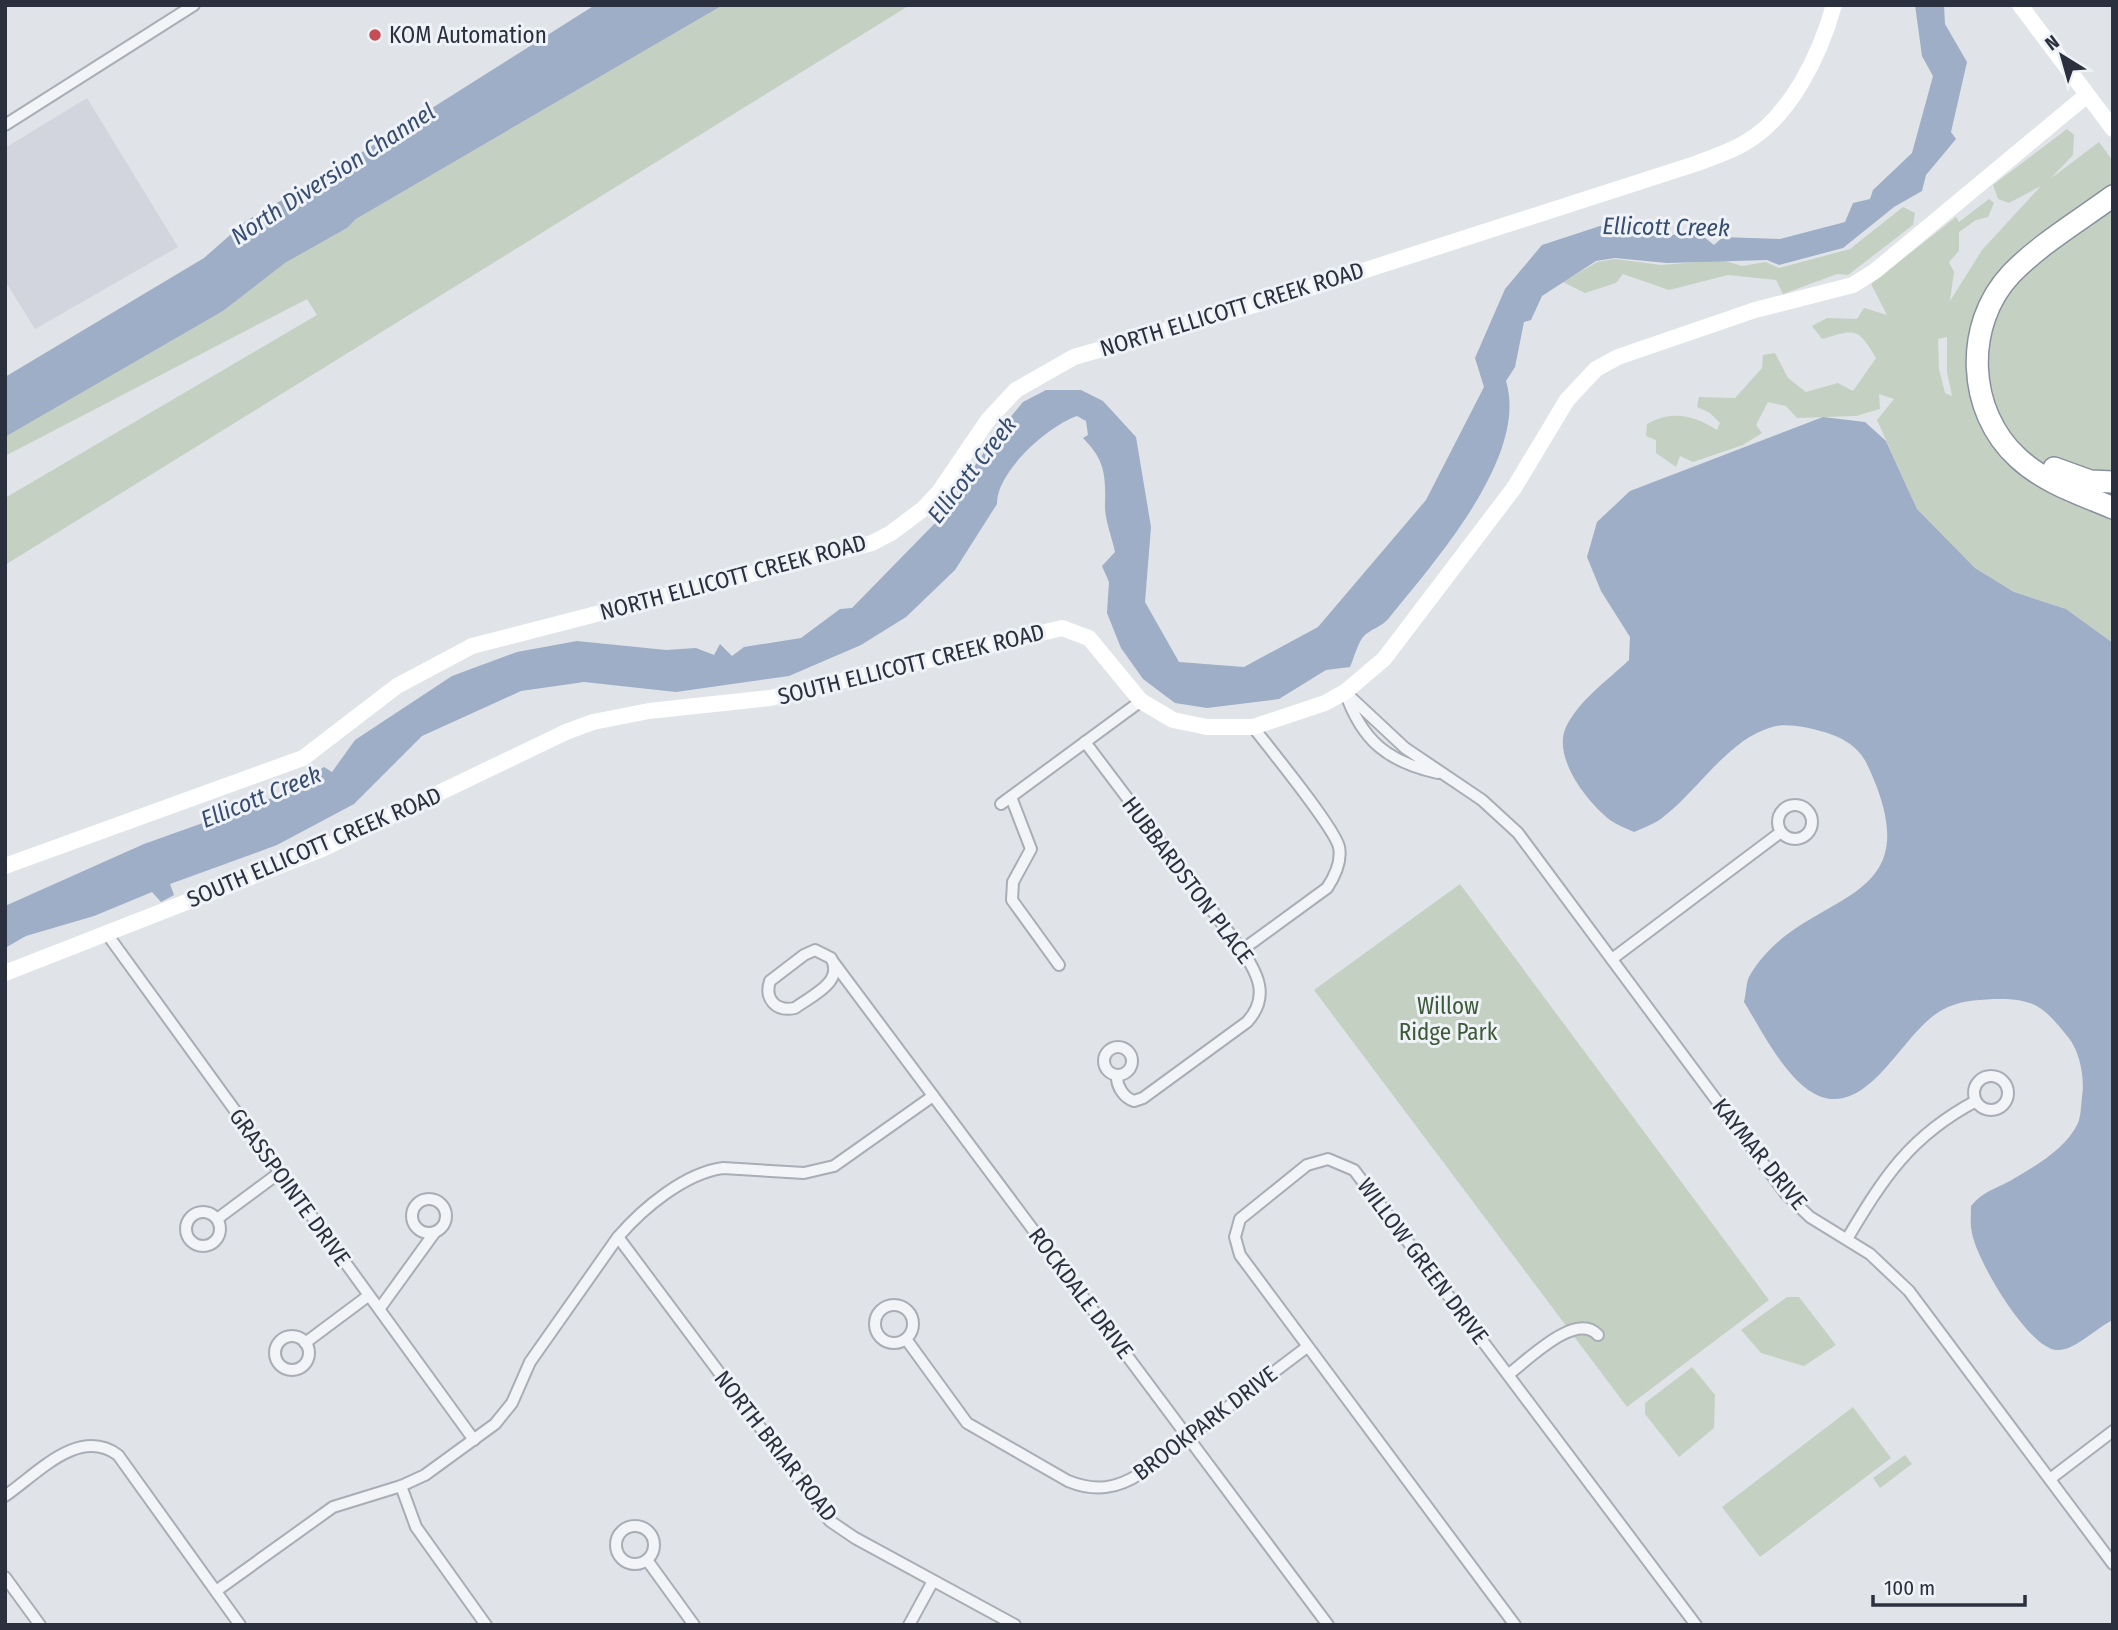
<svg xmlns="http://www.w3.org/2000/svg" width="2118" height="1630" font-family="'Fira Sans Condensed',sans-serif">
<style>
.built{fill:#d2d5dd}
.green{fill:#c4d1c2;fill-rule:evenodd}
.water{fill:#9daec6}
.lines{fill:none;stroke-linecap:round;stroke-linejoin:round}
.street-casing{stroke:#a9adb5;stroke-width:14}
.highway-casing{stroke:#888f9e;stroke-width:24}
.street{stroke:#f2f4f7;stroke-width:10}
.secondary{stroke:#fff;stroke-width:16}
.highway{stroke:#fff;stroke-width:21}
.poi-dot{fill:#c64c56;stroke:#eff2f6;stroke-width:2.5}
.labels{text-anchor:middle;stroke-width:6;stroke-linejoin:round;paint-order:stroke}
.poi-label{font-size:23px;fill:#2a303e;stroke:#eff2f6;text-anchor:start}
.street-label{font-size:23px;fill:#2a303e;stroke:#eff2f6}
.park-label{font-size:23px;fill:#3c5938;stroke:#eff2f6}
.water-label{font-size:24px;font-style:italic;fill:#364c70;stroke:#eff2f6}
</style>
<rect width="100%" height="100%" fill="#e0e3e8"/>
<polygon class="built" points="87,98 178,247 35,329 5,281 5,148"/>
<g class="green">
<polygon points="723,5 910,5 5,565 5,498 317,315 307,299 5,456 5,437 223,311 285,263 347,228 356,219"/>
<path d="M2067 129 2074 135 2073 155 2050 179 2099 142 2113 161V643L2066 609 2014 592 1975 568 1917 509 1877 420 1894 399 1879 394 1880 409 1856 416 1797 418 1786 406 1768 402 1756 425 1762 433 1743 445 1693 462 1680 456 1676 467 1656 453V440L1646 436 1647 424C1672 410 1693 415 1717 430L1720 423 1710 413 1697 407 1699 397 1735 398 1762 368 1763 355 1775 353 1788 378 1806 392 1838 383 1853 391 1876 358C1858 327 1855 329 1822 339L1812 326 1827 318 1857 319 1864 308 1887 315 1871 284 1956 217 1959 222 1989 199 1994 203 1988 217 1976 220 1959 232V251L1949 262 1954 272 1950 301 1982 250 2041 186 2009 203 1998 199 1993 185ZM1947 337V372L1952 396 1945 393 1939 369 1938 339Z"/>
<polygon points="1903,207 1915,213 1913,225 1848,275 1837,274 1783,294 1776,280 1728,275 1669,290 1623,274 1616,283 1585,293 1563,282 1597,262 1615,259 1661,265 1722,260 1742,266 1766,262 1779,268 1850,249"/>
<polygon points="1460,884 1769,1300 1627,1407 1314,990"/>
<polygon points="1787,1297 1799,1297 1836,1345 1804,1366 1761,1353 1741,1330"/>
<polygon points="1692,1367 1715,1395 1714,1428 1679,1457 1645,1414 1645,1403"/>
<polygon points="1853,1407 1891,1458 1760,1557 1722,1507"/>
<polygon points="1905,1455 1912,1464 1880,1488 1873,1478"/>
</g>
<g class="water">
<polygon points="595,5 723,5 356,219 347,228 285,263 223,311 5,437 5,377 204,258 246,221 337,168"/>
<path d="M1915 5H1944L1945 24 1967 62 1951 132 1956 139 1926 175 1922 191 1894 207 1843 248 1779 265 1767 260 1667 263 1615 258 1596 261 1542 296 1531 320 1524 322 1515 367 1506 381C1529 457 1433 563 1389 618 1382 627 1370 629 1363 637 1357 645 1354 658 1350 667L1326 670 1279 699 1207 708 1175 703 1143 679 1121 648 1107 613 1109 582 1102 566 1115 552C1112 537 1104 518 1105 503 1106 474 1104 459 1083 438L1088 435 1086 421 1077 416C1048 426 996 472 997 504L955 570 906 617 861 645 789 676 676 692 584 682 521 691 422 736 354 804 277 845 170 884 174 895 161 902 152 892 94 916 26 936 5 948V906L144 844 278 796 324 767 332 772 355 740 452 676 517 652 577 641 666 650 696 648 714 655 720 644 732 656 744 647 801 638 840 609 852 608 941 517 994 437 1023 402 1046 390H1081L1103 401 1136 437 1151 527 1145 602 1179 662 1244 667 1318 627 1426 500 1484 387 1475 358 1505 289 1542 245 1600 226 1657 236 1699 233 1714 245 1723 237 1780 239 1845 222 1853 203 1870 199 1873 190 1912 153 1933 76 1922 56Z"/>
<path d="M1823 417 1865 422 1886 441 1917 509 1975 568 2014 592 2066 609 2113 643V1320C2097 1327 2074 1352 2056 1350 2027 1346 1977 1261 1972 1233 1970 1225 1971 1215 1971 1206 1982 1192 1995 1189 2010 1181 2034 1167 2066 1149 2078 1123 2081 1116 2081 1105 2082 1097 2085 1079 2080 1051 2068 1037 2043 1006 2034 998 1993 999 1975 1000 1958 1001 1942 1010 1906 1030 1878 1098 1835 1099 1795 1100 1763 1032 1744 1002 1746 995 1746 983 1749 977 1801 884 1940 916 1866 762 1857 745 1838 735 1820 731 1805 727 1787 723 1772 727 1727 740 1698 791 1662 818 1654 824 1643 828 1634 832 1626 828 1617 825 1610 820 1587 802 1552 757 1566 727 1580 699 1607 681 1629 660L1630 637 1601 591 1587 557 1597 522 1630 491Z"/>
</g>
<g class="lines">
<g class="street-casing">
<g id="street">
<polyline points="5,125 194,5"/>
<path d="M1085 742 1242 950C1258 974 1270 997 1247 1022L1143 1098 1134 1101C1124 1098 1116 1086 1117 1075"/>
<path d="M1438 773C1388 762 1362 741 1345 692L1405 748 1482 800 1518 833 1786 1194 1810 1217 1870 1254 1909 1291 2113 1564"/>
<polyline points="1011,797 1031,849 1013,882 1012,900 1059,965"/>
<polyline points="1001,804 1141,701"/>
<circle cx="1795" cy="822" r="17"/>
<polyline points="107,934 474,1440"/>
<path d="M815 950 831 958C845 982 811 996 795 1008 776 1012 764 999 770 981L804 955Z"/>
<path d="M1242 950 1327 888C1335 876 1342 862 1339 847 1334 827 1270 749 1253 727"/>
<polyline points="1612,959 1781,832"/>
<polyline points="834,963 1328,1625"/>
<circle cx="1118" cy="1061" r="14"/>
<circle cx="1991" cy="1093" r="17"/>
<circle cx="429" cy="1216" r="17"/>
<circle cx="203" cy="1229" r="17"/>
<polyline points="217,1219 279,1173"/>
<polyline points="618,1237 830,1521 855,1538 1015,1625"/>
<path d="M1847 1239C1884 1177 1910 1136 1976 1101"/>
<circle cx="894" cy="1324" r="19"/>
<polyline points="380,1308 435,1232"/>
<circle cx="292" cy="1353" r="17"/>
<path d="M906 1339 967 1423 1068 1481C1095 1492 1117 1489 1141 1473L1307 1347"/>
<polyline points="305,1343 368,1296"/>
<path d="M1509 1374C1529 1359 1576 1311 1598 1335"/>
<polyline points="2050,1479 2113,1431"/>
<polyline points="401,1486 416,1527 486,1625"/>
<path d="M5 1496C37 1474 79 1426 118 1455L240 1625"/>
<circle cx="635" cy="1545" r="19"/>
<polyline points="647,1560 694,1625"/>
<polyline points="5,1577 40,1625"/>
<path d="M216 1591 333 1507 401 1486 425 1475 495 1424 512 1403 530 1362 618 1237C643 1208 685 1173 723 1168L804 1173 834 1166 933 1096"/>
<polyline points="909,1625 933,1581"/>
<polyline points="1515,1625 1240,1255 1235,1237 1240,1219 1307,1165 1328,1159 1354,1170 1696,1625"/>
</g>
</g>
<g class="highway-casing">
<g id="highway">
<path d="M2113 196C2079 221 2040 244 2011 274 1963 325 1967 412 2018 458 2045 483 2080 494 2113 508"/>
<polyline points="2054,468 2090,481 2113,482"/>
</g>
</g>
<use href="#street" class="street"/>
<g class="secondary">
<polyline points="2020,5 2113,129"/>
<path d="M5 866 303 758 397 686 472 646 872 543 891 533 923 509 939 492 988 420 1016 390 1074 357 1282 297 1698 163C1713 157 1729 152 1743 144 1790 118 1820 55 1834 5"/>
<polyline points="5,973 322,849 566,732 593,722 649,711 770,698 1062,628 1089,638 1141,701 1173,720 1207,727 1253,727 1325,703 1345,692 1384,659 1514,488 1567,400 1596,369 1618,357 1755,310 1853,285 1875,271 2087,95"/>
</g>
<use href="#highway" class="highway"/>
</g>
<circle class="poi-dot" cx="375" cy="35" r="7"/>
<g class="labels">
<g class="poi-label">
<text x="389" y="43">KOM Automation</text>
</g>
<g class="street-label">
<text transform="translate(1232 309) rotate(-17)" y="8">NORTH ELLICOTT CREEK ROAD</text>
<text transform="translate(733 577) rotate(-15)" y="8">NORTH ELLICOTT CREEK ROAD</text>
<text transform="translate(911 664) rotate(-14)" y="8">SOUTH ELLICOTT CREEK ROAD</text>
<text transform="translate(314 847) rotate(-23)" y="8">SOUTH ELLICOTT CREEK ROAD</text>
<text transform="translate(1188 880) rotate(53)" y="8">HUBBARDSTON PLACE</text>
<text transform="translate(1760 1154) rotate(51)" y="8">KAYMAR DRIVE</text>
<text transform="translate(290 1187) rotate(54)" y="8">GRASSPOINTE DRIVE</text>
<text transform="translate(1423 1261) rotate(53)" y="8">WILLOW GREEN DRIVE</text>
<text transform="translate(1081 1293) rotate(53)" y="8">ROCKDALE DRIVE</text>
<text transform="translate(1205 1423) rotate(-37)" y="8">BROOKPARK DRIVE</text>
<text transform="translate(776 1446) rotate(52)" y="8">NORTH BRIAR ROAD</text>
</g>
<g class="park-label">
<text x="1448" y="1014">Willow<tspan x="1448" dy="26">Ridge Park</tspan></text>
</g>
<g class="water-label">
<text transform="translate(333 174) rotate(-33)" y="8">North Diversion Channel</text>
<text transform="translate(1666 227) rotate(1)" y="8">Ellicott Creek</text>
<text transform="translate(972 470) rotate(-52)" y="8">Ellicott Creek</text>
<text transform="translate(261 797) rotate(-22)" y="8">Ellicott Creek</text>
</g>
</g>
<rect width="2118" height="1630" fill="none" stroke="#2a303e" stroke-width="14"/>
<g transform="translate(2062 56) rotate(323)" stroke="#eff2f6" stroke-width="5" paint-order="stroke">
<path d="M0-5L12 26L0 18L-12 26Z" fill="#2a303e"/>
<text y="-10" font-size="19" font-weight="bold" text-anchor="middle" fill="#2a303e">N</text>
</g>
<path d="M1873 1595v10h152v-10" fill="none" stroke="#2a303e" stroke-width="3.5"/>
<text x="1884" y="1595" font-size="21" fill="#2a303e" stroke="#eff2f6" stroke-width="5" paint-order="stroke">100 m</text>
</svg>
